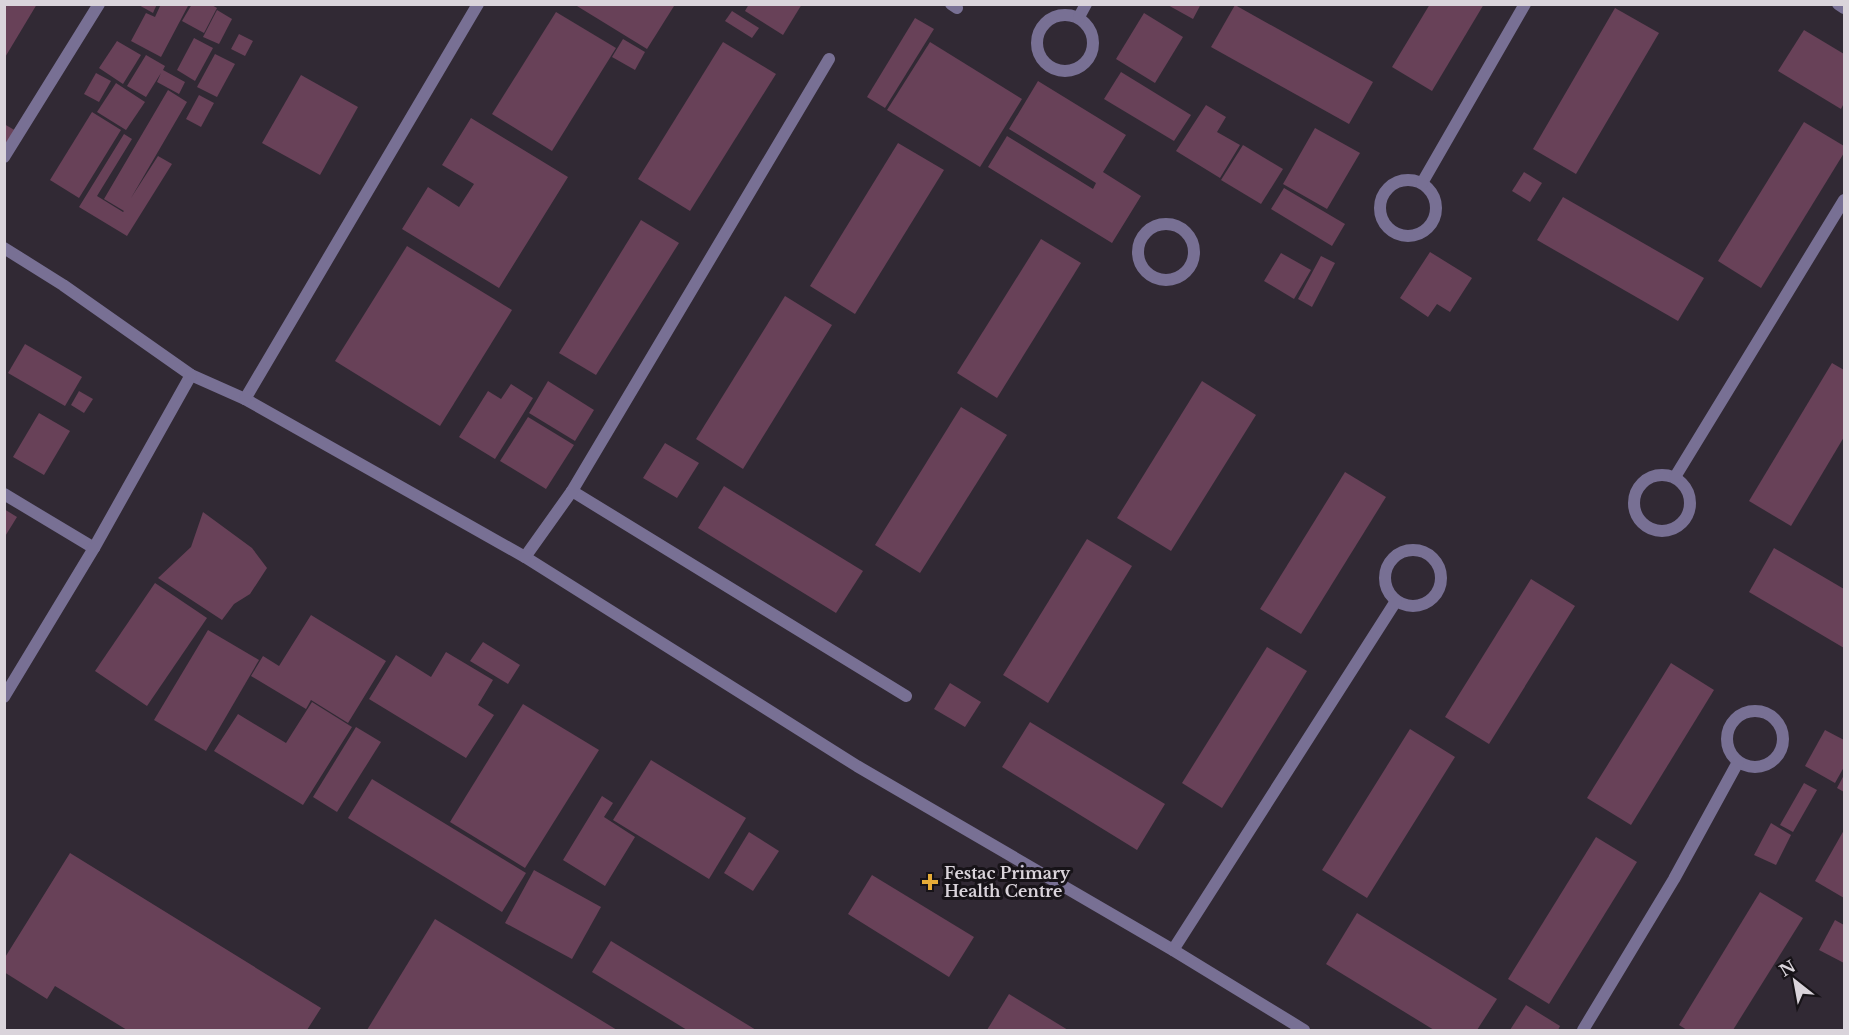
<svg xmlns="http://www.w3.org/2000/svg" width="1849" height="1035" font-family="'Libre Baskerville',serif">
<style>
.building{fill:#684158}
.lines{fill:none;stroke-linecap:round;stroke-linejoin:round}
.lane{stroke:#787094;stroke-width:12}
.street{stroke:#787094;stroke-width:12}
.poi-dot{fill:#e7ac37;stroke:#171318;stroke-width:2}
.labels{text-anchor:middle;stroke-width:6;stroke-linejoin:round;paint-order:stroke}
.poi-label{font-size:16px;font-weight:bold;fill:#dad4db;stroke:#171318;text-anchor:start}
</style>
<rect width="100%" height="100%" fill="#312934"/>
<g class="building">
<polygon points="4,4 37,4 4,59"/>
<polygon points="137,4 157,4 153,13"/>
<polygon points="161,4 189,4 161,57 131,41 146,13 155,17"/>
<polygon points="192,4 210,4 217,8 204,33 182,21"/>
<polygon points="578,4 672,4 674,6 647,49 577,6"/>
<polygon points="749,4 802,4 783,35 745,11"/>
<polygon points="1166,4 1201,4 1193,19"/>
<polygon points="1430,4 1484,4 1432,91 1392,67"/>
<polygon points="1235,5 1373,82 1349,124 1211,47"/>
<polygon points="1615,8 1659,33 1576,174 1533,149"/>
<polygon points="217,10 232,19 219,44 203,37"/>
<polygon points="732,11 759,28 752,38 725,21"/>
<polygon points="556,12 616,48 552,151 492,114"/>
<polygon points="1144,13 1183,37 1155,83 1116,59"/>
<polygon points="915,18 934,29 885,108 867,97"/>
<polygon points="1804,30 1844,54 1844,103 1841,109 1778,71"/>
<polygon points="239,34 253,41 245,56 231,49"/>
<polygon points="194,38 213,48 195,81 177,70"/>
<polygon points="623,39 645,52 635,70 612,57"/>
<polygon points="117,41 141,55 123,84 99,68"/>
<polygon points="723,42 776,74 690,211 638,179"/>
<polygon points="930,42 1022,99 980,167 887,110"/>
<polygon points="215,54 235,64 217,97 197,87"/>
<polygon points="146,55 165,66 163,70 185,82 179,94 157,82 161,73 146,97 127,86"/>
<polygon points="1121,72 1191,115 1174,141 1104,99"/>
<polygon points="96,73 111,81 99,102 84,94"/>
<polygon points="301,75 358,107 320,175 262,143"/>
<polygon points="1038,81 1126,135 1103,172 1141,196 1112,243 988,167 1007,136 1093,189 1096,183 1009,129"/>
<polygon points="116,83 145,102 126,130 97,112"/>
<polygon points="168,90 187,102 131,198 158,156 172,164 127,236 79,207 124,134 132,139 97,196 123,212 124,211 104,199"/>
<polygon points="199,95 214,103 201,127 186,119"/>
<polygon points="1206,105 1226,117 1217,132 1240,145 1220,178 1176,151"/>
<polygon points="92,112 121,130 79,198 50,180"/>
<polygon points="471,118 568,177 499,288 402,229 428,187 459,207 474,184 442,165"/>
<polygon points="1804,122 1844,146 1844,153 1761,288 1718,261"/>
<polygon points="4,124 18,132 4,147"/>
<polygon points="1315,128 1360,153 1327,209 1283,184"/>
<polygon points="898,143 944,170 855,314 810,286"/>
<polygon points="1243,145 1283,169 1261,204 1221,180"/>
<polygon points="1524,172 1542,183 1530,202 1512,191"/>
<polygon points="1284,188 1345,224 1332,246 1271,209"/>
<polygon points="1563,197 1704,278 1678,321 1537,240"/>
<polygon points="641,220 679,243 596,375 559,353"/>
<polygon points="1041,239 1081,263 997,398 957,373"/>
<polygon points="407,246 512,310 440,426 335,361"/>
<polygon points="1430,252 1472,278 1450,312 1437,304 1428,317 1400,298"/>
<polygon points="1281,253 1311,270 1294,299 1264,281"/>
<polygon points="1321,256 1335,263 1312,307 1298,299"/>
<polygon points="785,296 832,325 743,469 696,439"/>
<polygon points="25,344 82,377 65,406 8,373"/>
<polygon points="1832,363 1844,370 1844,437 1791,526 1749,501"/>
<polygon points="548,381 594,410 575,441 529,413"/>
<polygon points="1202,381 1256,415 1171,551 1117,518"/>
<polygon points="511,384 533,398 495,459 459,437 488,391 501,399"/>
<polygon points="79,391 93,399 84,413 71,405"/>
<polygon points="961,407 1007,435 920,573 875,545"/>
<polygon points="39,413 70,431 44,475 13,457"/>
<polygon points="528,417 574,445 546,489 500,461"/>
<polygon points="665,443 699,463 677,498 643,478"/>
<polygon points="1345,472 1386,497 1301,634 1260,609"/>
<polygon points="724,486 863,571 836,613 698,528"/>
<polygon points="4,509 17,517 4,538"/>
<polygon points="203,512 252,548 267,568 250,594 234,604 222,620 158,578 191,547"/>
<polygon points="1087,539 1132,566 1048,703 1003,675"/>
<polygon points="1774,548 1844,589 1844,648 1749,592"/>
<polygon points="1531,579 1575,606 1489,744 1445,717"/>
<polygon points="155,583 207,618 147,706 95,671"/>
<polygon points="311,615 386,661 348,723 311,700 306,709 251,676 263,656 279,666"/>
<polygon points="208,630 259,660 206,751 154,720"/>
<polygon points="483,642 520,665 508,684 470,661"/>
<polygon points="1267,647 1307,671 1222,808 1182,783"/>
<polygon points="446,652 493,680 478,705 494,715 466,758 369,699 396,655 431,677"/>
<polygon points="1671,663 1714,690 1631,825 1587,798"/>
<polygon points="950,683 981,702 965,727 934,709"/>
<polygon points="312,702 352,727 303,805 214,751 238,714 286,743"/>
<polygon points="523,704 599,750 525,868 450,822"/>
<polygon points="1030,722 1165,804 1137,850 1002,767"/>
<polygon points="356,727 381,742 337,812 313,797"/>
<polygon points="1410,729 1455,757 1367,898 1322,870"/>
<polygon points="1825,730 1844,740 1844,767 1835,783 1805,766"/>
<polygon points="651,760 746,818 709,879 613,820"/>
<polygon points="1844,775 1844,792 1837,788"/>
<polygon points="372,779 526,873 502,912 348,818"/>
<polygon points="1804,783 1817,790 1793,832 1780,825"/>
<polygon points="602,796 613,803 604,817 635,837 605,886 563,860"/>
<polygon points="1771,823 1791,835 1776,865 1754,855"/>
<polygon points="1844,830 1844,898 1815,881"/>
<polygon points="749,832 779,851 753,891 724,873"/>
<polygon points="1596,837 1637,862 1549,1004 1508,979"/>
<polygon points="70,853 321,1008 307,1030 127,1030 55,986 47,999 4,972 4,959"/>
<polygon points="534,870 601,907 572,959 505,923"/>
<polygon points="872,875 974,937 949,977 848,914"/>
<polygon points="1760,892 1803,918 1733,1030 1687,1030 1679,1025"/>
<polygon points="1357,913 1497,999 1477,1030 1434,1030 1326,964"/>
<polygon points="435,919 617,1030 367,1030"/>
<polygon points="1835,920 1844,925 1844,963 1819,950"/>
<polygon points="611,941 756,1030 687,1030 592,972"/>
<polygon points="1009,994 1068,1030 987,1030"/>
<polygon points="1526,1005 1560,1026 1558,1030 1510,1030"/>
</g>
<g class="lines">
<g class="lane">
<polyline points="951,4 957,8"/>
<polyline points="572,491 906,696"/>
<polyline points="4,494 94,548"/>
</g>
<g class="street">
<polyline points="1838,4 1844,8"/>
<circle cx="1065" cy="43" r="28"/>
<polyline points="1079,17 1086,4"/>
<polyline points="4,157 99,4"/>
<circle cx="1408" cy="208" r="28"/>
<polyline points="1422,183 1525,4"/>
<circle cx="1166" cy="252" r="28"/>
<polyline points="4,248 63,285 191,375 245,399 525,557 857,766 1173,950 1304,1030"/>
<polyline points="245,399 478,4"/>
<circle cx="1662" cy="503" r="28"/>
<polyline points="1675,477 1844,200"/>
<circle cx="1413" cy="578" r="28"/>
<polyline points="525,557 572,491 829,59"/>
<polyline points="4,697 94,548 191,375"/>
<circle cx="1755" cy="739" r="28"/>
<polyline points="1173,950 1396,601"/>
<polyline points="1583,1030 1674,879 1738,762"/>
</g>
</g>
<path class="poi-dot" d="M927 873h6v6h6v6h-6v6h-6v-6h-6v-6h6z"/>
<g class="labels">
<g class="poi-label">
<text x="944" y="879">Festac Primary<tspan x="944" dy="18">Health Centre</tspan></text>
</g>
</g>
<rect width="1849" height="1035" fill="none" stroke="#dad4db" stroke-width="12"/>
<g transform="translate(1795 981) rotate(329)" stroke="#171318" stroke-width="4.5" paint-order="stroke">
<path d="M0-4.5L10 22L0 15L-10 22Z" fill="#dad4db"/>
<text y="-9" font-size="16" font-weight="bold" text-anchor="middle" fill="#dad4db">N</text>
</g>
</svg>
